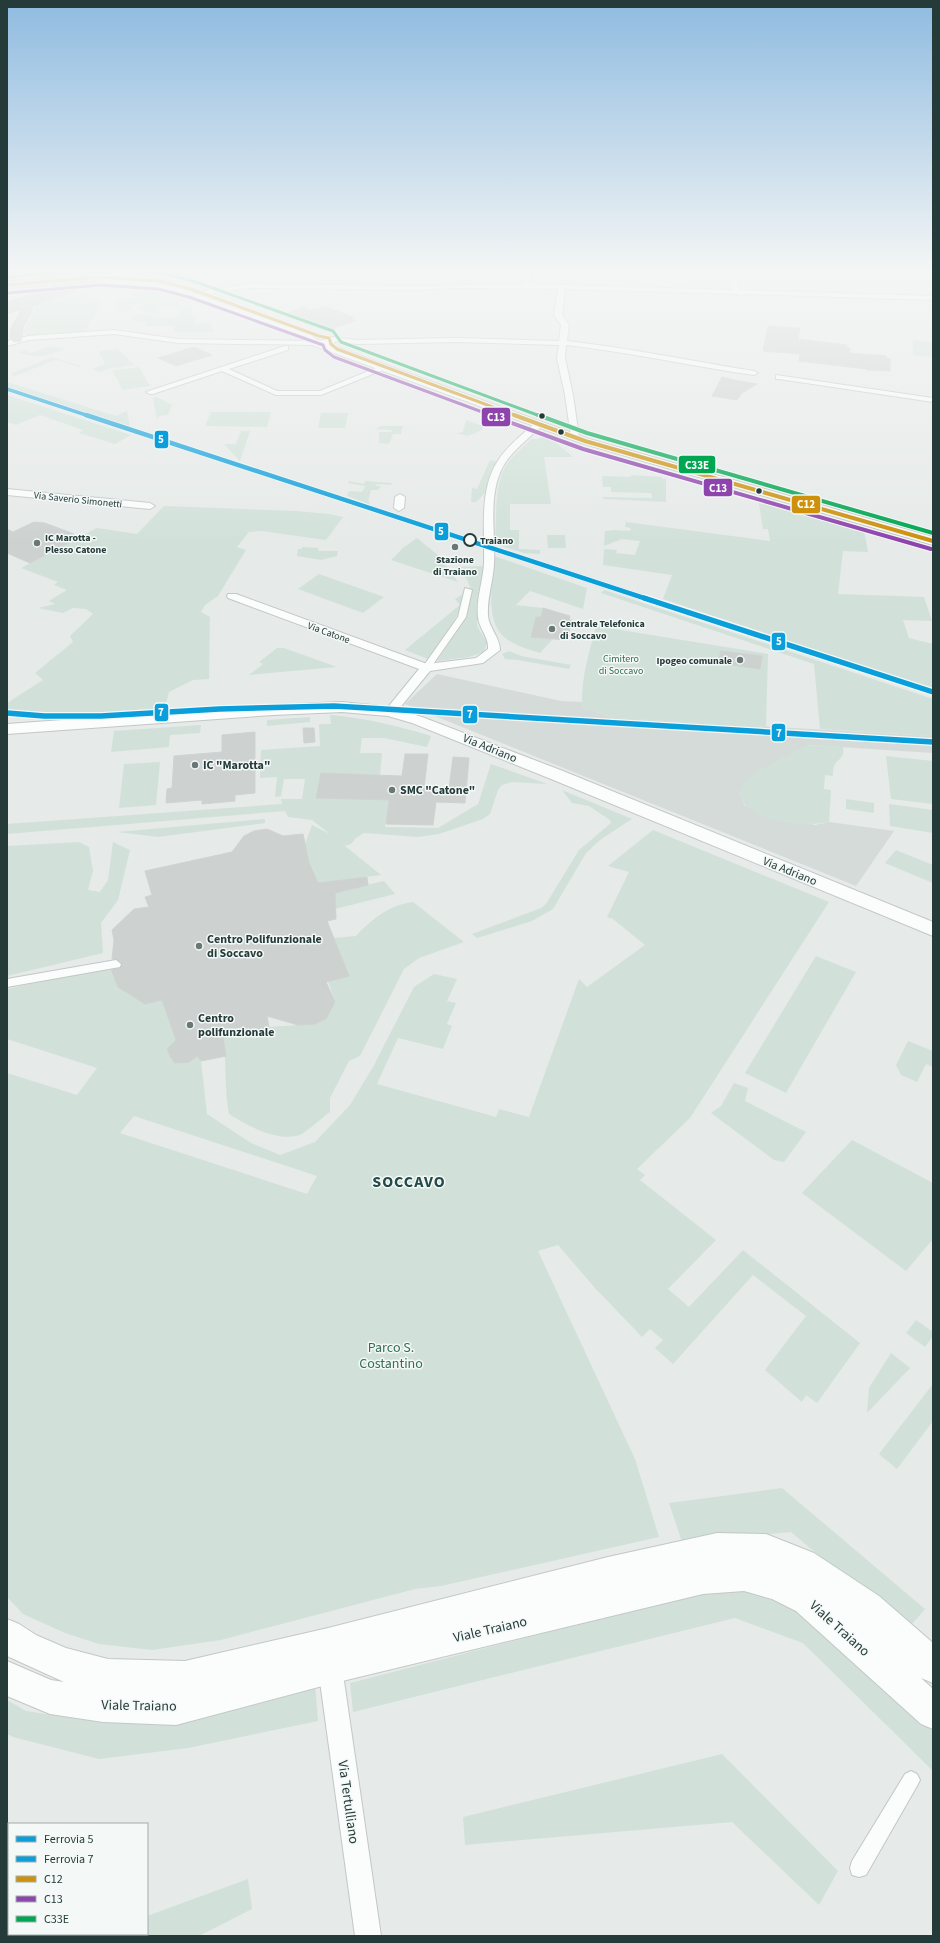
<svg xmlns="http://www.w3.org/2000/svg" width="940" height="1943" font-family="'Source Sans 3',sans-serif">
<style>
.built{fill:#d4dbd9}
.green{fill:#d1e1d9;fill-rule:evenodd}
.building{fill:#cdd1d0;stroke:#cfd3d2}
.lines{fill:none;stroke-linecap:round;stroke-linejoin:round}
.tertiary-tunnel{stroke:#bfc7c6;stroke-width:10;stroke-dasharray:10 4.5;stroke-linecap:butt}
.pedestrian-casing{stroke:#c3c7c6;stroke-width:2}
.minor-casing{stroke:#c3c7c6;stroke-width:2}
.tertiary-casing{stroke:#c3c7c6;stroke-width:2}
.secondary-casing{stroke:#c3c8c7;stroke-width:2}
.trunk-casing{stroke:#c2c9c8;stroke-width:2}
.pedestrian{fill:#fbfcfc;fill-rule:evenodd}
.minor{fill:#fbfcfc;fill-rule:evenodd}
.tertiary{fill:#fbfcfc;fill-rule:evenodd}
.secondary{fill:#fbfcfc;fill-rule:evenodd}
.trunk{fill:#c6cccc;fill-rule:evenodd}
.trunk-bridge-casing{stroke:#c2c9c8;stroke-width:12;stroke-linecap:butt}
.trunk-bridge{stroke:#c6cccc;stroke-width:11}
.bus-1-far1-casing{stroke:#f4f9f7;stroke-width:4.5}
.bus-1-casing{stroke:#f4f9f7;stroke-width:6}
.bus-2-far1-casing{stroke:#f4f9f7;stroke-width:4.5}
.bus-2-casing{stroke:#f4f9f7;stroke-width:6}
.bus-3-far1-casing{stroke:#f4f9f7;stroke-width:4.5}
.bus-3-casing{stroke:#f4f9f7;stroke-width:6}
.bus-1-far1{stroke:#cd910c;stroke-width:3}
.bus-1{stroke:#cd910c;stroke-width:4}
.bus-2-far1{stroke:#8e44ad;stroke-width:3}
.bus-2{stroke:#8e44ad;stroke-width:4}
.bus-3-far1{stroke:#00a651;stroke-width:3}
.bus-3{stroke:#00a651;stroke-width:4}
.rail-1-far2-casing{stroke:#f4f9f7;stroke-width:5}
.rail-1-far1-casing{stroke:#f4f9f7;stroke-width:6}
.rail-1-casing{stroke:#f4f9f7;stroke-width:8}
.rail-2-casing{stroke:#f4f9f7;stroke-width:8}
.rail-1-far2{stroke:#0a9eda;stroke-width:3.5}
.rail-1-far1{stroke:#0a9eda;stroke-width:4.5}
.rail-1{stroke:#0a9eda;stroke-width:5.5}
.rail-2{stroke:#0a9eda;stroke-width:5.5}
.bus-dot{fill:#253b3a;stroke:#f4f9f7;stroke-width:1.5}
.stop-dot{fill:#f4f9f7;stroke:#253b3a;stroke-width:2}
.poi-dot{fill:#697877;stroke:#f4f9f7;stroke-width:1.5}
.labels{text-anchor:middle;stroke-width:3;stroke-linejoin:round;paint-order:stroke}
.far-street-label{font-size:10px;fill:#253b3a;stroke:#f4f9f7}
.far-poi-label{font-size:10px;font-weight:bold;fill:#253b3a;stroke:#f4f9f7;text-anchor:start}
.far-stop-label{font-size:10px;font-weight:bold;fill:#253b3a;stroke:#f4f9f7;text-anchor:start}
.far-park-label{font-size:10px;fill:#346e56;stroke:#f4f9f7}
.street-label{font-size:12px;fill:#253b3a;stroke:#f4f9f7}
.poi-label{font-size:12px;font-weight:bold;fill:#253b3a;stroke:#f4f9f7;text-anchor:start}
.near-park-label{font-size:14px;fill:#346e56;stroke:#f4f9f7}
.near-street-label{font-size:14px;fill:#253b3a;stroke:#f4f9f7}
.district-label{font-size:16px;font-weight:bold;letter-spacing:1px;fill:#234b4a;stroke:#f4f9f7}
.line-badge{stroke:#f4f9f7;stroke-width:1.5}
.badge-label{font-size:11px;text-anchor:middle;font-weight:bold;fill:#fff}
</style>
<rect width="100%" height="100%" fill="#e6eae9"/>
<polygon class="built" points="437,674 561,701 582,702 582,707 614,718 933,736 933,753 809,745 782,759 740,792 744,805 815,825 829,822 894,831 856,886 405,704"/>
<g class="green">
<polygon points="767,270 805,270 806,276 768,275"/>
<path d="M95 283 109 286 93 296 101 300 86 332 29 336 22 333 36 308 32 304C41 301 49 301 58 298L55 296 84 284Z"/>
<polygon points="148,288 187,296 189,301 178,302 179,305 185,305 156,308 157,313 149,313 149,310 135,310 139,308 139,303 136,303 135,305 128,304 126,305 132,307 133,310 128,310 127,312 116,313 118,308 114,308 119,298 133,297 130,293 109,290 138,293"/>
<polygon points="191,307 192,316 195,316 195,324 211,322 214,332 173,332 174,326 146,326 146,322 135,322 131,319 133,315 145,314 145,317 152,316 154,318 181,317 180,308"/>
<polygon points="913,340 933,342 933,357 913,355"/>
<path d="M47 347 64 348C48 358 35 358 17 352L23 350 32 353Z"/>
<polygon points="117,349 135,365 107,369 100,372 92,369 105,364 99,351"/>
<polygon points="51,357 82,366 79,367 56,360 15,376 10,374"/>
<polygon points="139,367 150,386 123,390 112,370"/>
<polygon points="7,382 116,416 127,411 130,427 7,387"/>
<polygon points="7,395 131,435 115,444 79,433 83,430 40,415 16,425 7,422"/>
<polygon points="157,397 172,405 168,415 159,416 157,419 153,398"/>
<polygon points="211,412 271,412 267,427 205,426"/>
<polygon points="321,413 348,413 345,428 318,428"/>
<polygon points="466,420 483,426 482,430 468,436 455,433 463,432"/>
<polygon points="381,426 403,426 401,434 393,434 389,444 379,443 379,432 391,432 392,430 376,429"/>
<polygon points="241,431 250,431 240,461 224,444 236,444"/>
<path d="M547 435 573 457H544L551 504H510V530H519V549L540 550V554L524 553 495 544C497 519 493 481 509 461 516 453 524 446 531 439H537Z"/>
<polygon points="490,460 500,462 490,488 476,502 471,502 472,488 477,489"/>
<polygon points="631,475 662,477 662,479 666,479 666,502 603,499 603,497 652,498 651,493 611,492 611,487 603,487 602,476 631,477"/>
<polygon points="349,481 364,484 365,481 392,483 391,485 377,484 376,486 381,486 378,490 371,490 368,501 370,502 369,504 347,496 349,491 362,492 365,486 348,483"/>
<polygon points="758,498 864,531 868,552 843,551 838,594 924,597 932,621 903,620 909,638 933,644 933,689 663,599 672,575 603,565 604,549 617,550 616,553 635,555 640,541 622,539 604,546 605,531 615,530 630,531 631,528 625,527 626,522 770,541 768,529 763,529"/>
<polygon points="164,506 296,511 329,514 343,517 326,540 262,531 249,532 237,547 246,550 218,596 205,605 201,612 210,617 209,679 193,680 169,692 165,708 38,717 26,715 7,708 7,703 43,680 35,673 73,642 70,636 93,614 86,609 73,608 63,613 38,608 55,604 49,601 67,590 54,585 58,582 21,568 97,528 137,534"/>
<polygon points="547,535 565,535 566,548 548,548"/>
<polygon points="417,538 439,556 458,582 391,560 403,548"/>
<polygon points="302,547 318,548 319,551 338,551 337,556 321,560 297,556 298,549 302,549"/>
<path d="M494 556 587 588 583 609 530 591 516 605 543 608 541 617H536L531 637 553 639 540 653C529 650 518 646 508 640 483 624 493 582 494 556Z"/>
<polygon points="483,566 477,626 487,643 484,652 469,657 437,661 466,617 471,590 467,579 456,567"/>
<polygon points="319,574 384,597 363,613 298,589"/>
<polygon points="604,590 933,699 933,736 820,729 814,664 601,593"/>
<path d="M463 594C460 619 443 638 428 659L405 650 460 605 455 599Z"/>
<path d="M596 626 768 654 766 727 614 718 582 707C581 679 589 653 596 626Z"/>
<polygon points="277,648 284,648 337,667 249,675 263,664 259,662"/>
<polygon points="509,651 521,656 571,665 569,669 518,660 505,659 502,654"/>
<path d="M330 715C366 718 398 726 431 736L427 747 384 738H362L360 753H382L380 775 321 773 316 798 389 800 385 827 438 828 478 804 491 764 547 784 512 782 502 785 498 790 490 814 483 819 439 834 418 837 364 833 356 838 351 844 345 846 381 875 318 883 309 863 307 852 302 853 312 825 330 834 312 820 288 817 285 811 7 834V824L282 804 281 799H302L305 779H284L281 796 275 797 277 777 260 778 261 750 320 746 319 724H331Z"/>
<polygon points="310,717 310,722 267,726 267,720"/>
<polygon points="201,725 200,733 170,735 169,747 111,752 114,731"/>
<path d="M809 745 843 747C845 759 838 758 834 766 833 769 833 773 833 776L825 775 824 789 831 790 829 822C806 827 754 823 742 800 739 794 740 789 744 783 753 771 794 752 809 745Z"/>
<polygon points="886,756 933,761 933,804 891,799"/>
<polygon points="160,762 156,805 119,808 124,764"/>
<polygon points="562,790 632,819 600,840 586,853 553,909 532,921 477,938 472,934 541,908 546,904 579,850 611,823 610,820 589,806 572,803"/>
<polygon points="846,799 874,803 874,813 846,809"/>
<polygon points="889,804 933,810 933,833 890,826"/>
<polygon points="265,819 265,823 158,837 117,832"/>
<path d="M653 830 829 902 690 1118 637 1169 645 1175 640 1180 716 1240 668 1289 689 1307 743 1250 860 1343 817 1403 806 1395 802 1402 765 1370 806 1316 753 1275 673 1364 655 1348 663 1340 650 1329 642 1337 595 1288 558 1245 538 1251 635 1459 659 1537 441 1586 415 1589 221 1640 152 1650 99 1644 65 1633 23 1614 7 1597V1073L77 1095 97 1068 7 1039V989L85 972 110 970 118 987 162 1000 176 1040 167 1049 170 1056 176 1063 197 1056 201 1061 207 1114 251 1143 280 1155 315 1142 350 1105 373 1067 414 987 434 974 457 979 447 1001 456 1003 447 1024 452 1026 443 1049 398 1038 377 1084 496 1117 499 1109 529 1117 579 979 587 987 645 945 613 919 607 917 629 872 608 866ZM134 1116 317 1176 307 1194 120 1133Z"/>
<polygon points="79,842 89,847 93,871 88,890 100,892 108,880 113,842 130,850 118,900 101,923 103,953 7,976 7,846"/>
<polygon points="896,850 933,865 933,883 885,863"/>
<polygon points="384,881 395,894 335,909 319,896"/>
<path d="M413 902 464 942 419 958 404 969 360 1056 349 1061 330 1098V1112C323 1117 305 1133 300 1135 277 1142 248 1126 229 1114 224 1089 227 1063 223 1038L269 1027 315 1024 326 1019 335 1002 328 981 333 938 356 936C372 919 389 905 413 902Z"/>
<polygon points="816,956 856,972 786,1093 745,1073"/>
<polygon points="908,1041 933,1051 933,1067 926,1064 917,1082 901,1075 896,1065"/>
<polygon points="734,1083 748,1088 745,1101 806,1132 784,1162 774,1160 711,1113 721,1106"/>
<polygon points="852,1140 933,1183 933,1239 906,1271 802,1193"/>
<polygon points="916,1320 933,1332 933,1336 925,1347 906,1333"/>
<polygon points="891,1353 910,1368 867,1413 869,1388"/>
<polygon points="933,1384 933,1421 897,1469 879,1454"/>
<polygon points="782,1488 925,1609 907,1630 791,1532 682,1542 669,1503"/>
<polygon points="731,1585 810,1614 933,1726 933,1771 803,1643 735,1618 353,1712 350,1683"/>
<polygon points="315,1684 318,1721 188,1748 99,1759 13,1737 7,1734 7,1700 26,1711 105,1723 187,1721"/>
<polygon points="722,1754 838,1871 819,1905 732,1822 465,1845 463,1817"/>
<polygon points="248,1879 252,1909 199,1936 7,1936 7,1931 9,1931 9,1934 147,1934 147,1916"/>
</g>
<g class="building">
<polygon points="304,307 310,310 326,307 353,317 350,318 356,320 327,331 282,315"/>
<polygon points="768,326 800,328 798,339 847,345 847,348 850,348 849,353 886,356 886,358 890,359 890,371 867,370 867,369 799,361 800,354 763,351"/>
<polygon points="194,347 212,355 176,366 158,358"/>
<polygon points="722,377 734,380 757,384 742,393 737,400 712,396"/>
<polygon points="34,522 45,523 74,534 72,535 78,538 30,563 7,553 7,529 13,532"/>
<polygon points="543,608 570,616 569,620 572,620 567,640 531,637 536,617 541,617"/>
<polygon points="721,651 762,656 760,669 718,663"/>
<polygon points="303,728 314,728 315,742 304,743"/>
<polygon points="255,732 255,793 235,795 235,801 202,804 202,800 166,803 167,789 172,788 174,756 222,752 222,735"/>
<polygon points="405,754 428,754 424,788 449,789 453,757 469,758 465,803 436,802 433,825 386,824 389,800 316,798 321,773 402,776"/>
<polygon points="267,829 283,836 303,834 309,863 318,883 367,877 368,885 335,893 336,919 327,921 349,976 326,982 335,1002 326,1019 321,1021 315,1024 298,1025 267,1016 269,1027 223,1038 226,1056 201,1061 197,1056 189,1062 175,1063 170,1056 167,1049 176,1040 162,1000 145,1004 118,987 111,970 120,968 122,964 117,959 112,959 114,940 112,930 134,909 149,907 145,897 152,895 145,871 232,852 244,836 254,831"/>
</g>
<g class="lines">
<polyline class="tertiary-tunnel" points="52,284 88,281"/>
<g class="pedestrian-casing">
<g id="pedestrian">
<polygon points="465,588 472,590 466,617 429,670 423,670 422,668 458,617"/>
<polygon points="116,960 121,964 120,967 7,987 7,979"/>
<polygon points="911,1771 917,1774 920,1780 917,1786 866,1875 859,1877 852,1875 850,1868 852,1861 905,1774"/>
</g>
</g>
<g class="minor-casing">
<g id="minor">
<path d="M526 270H532L531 284 732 290 727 270H733L740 290 933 296V300L744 294 741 296 737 294 565 289 562 315 569 325 567 341C630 348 691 361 754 371L758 373 754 375C691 366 629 352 566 345L565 358 573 395 579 437 575 440 571 437 565 395 557 358 559 345 457 342 357 344 331 341 327 339 331 337 357 340 457 338 559 341 561 325 554 315 558 289 454 288 416 290 248 288 202 295 199 293 202 291 248 284 416 286 524 284Z"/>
<polygon points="114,330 178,339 315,341 319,343 315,345 178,343 114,334 29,340 7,346 7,341 29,336"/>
<polygon points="285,346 288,346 288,350 229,369 277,391 320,391 383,365 390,367 321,395 276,395 222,371 153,394 150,394 146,392"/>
<polygon points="776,375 933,398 933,402 779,379 776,379"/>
<path d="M539 421 542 422V426C530 437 517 447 507 460 486 490 496 531 494 564 493 582 487 598 488 616 489 628 500 637 500 650L483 663 430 671 394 715H386L384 712 419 669 228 598 227 596 228 594H236L427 664 476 658 488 649C489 637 479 629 478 617 476 599 483 581 484 563 485 527 478 487 501 456 511 443 524 433 536 422Z"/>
<polygon points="7,489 150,503 155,506 150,509 7,495"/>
<polygon points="400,494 405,497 404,508 399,511 394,508 395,497"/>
<polygon points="330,1655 338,1659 342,1667 381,1936 355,1936 318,1667 322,1659"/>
</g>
</g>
<g class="tertiary-casing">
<g id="tertiary">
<polygon points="63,277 66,278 66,282 7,288 7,282"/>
<polygon points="91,278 129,278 173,286 310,334 317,340 333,340 335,342 331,345 589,439 933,537 933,545 581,443 312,345 304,338 168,290 129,284 88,283 87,281"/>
<polygon points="342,702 390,707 422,717 563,771 933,922 933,936 551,779 412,723 388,716 342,712 273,715 7,734 7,724 273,705"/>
</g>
</g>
<g class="secondary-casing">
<polygon id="secondary" points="717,1533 766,1534 814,1553 879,1596 933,1643 933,1683 921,1678 933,1689 933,1729 921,1724 796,1611 772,1599 744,1591 703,1594 330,1684 176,1725 103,1722 50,1714 7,1696 7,1661 51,1680 64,1682 7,1656 7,1619 19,1624 36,1635 66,1648 108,1659 185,1661 328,1628 608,1557"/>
</g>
<g class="trunk-casing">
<g id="trunk">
<path d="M140 270H165C157 277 146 271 141 281H133V275Z"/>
<polygon points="7,280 20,281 25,284 20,287 7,286"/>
<path d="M27 303 32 306C32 316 24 321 22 330 21 335 23 338 21 342H13C4 328 21 320 22 306Z"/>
</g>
</g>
<use href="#pedestrian" class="pedestrian"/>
<use href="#minor" class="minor"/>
<use href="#tertiary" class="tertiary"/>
<use href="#secondary" class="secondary"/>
<use href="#trunk" class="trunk"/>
<g class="trunk-bridge-casing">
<polyline id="trunk-bridge" points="7,308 61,290 110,270"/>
</g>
<use href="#trunk-bridge" class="trunk-bridge"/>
<g class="bus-1-far1-casing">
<polyline id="bus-1-far1" points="7,285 100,277 159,281 191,289 319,336 329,338 331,344 337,349 517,416"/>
</g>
<g class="bus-1-casing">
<polyline id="bus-1" points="514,415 585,441 933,541"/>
</g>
<g class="bus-2-far1-casing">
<polyline id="bus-2-far1" points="8,293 100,285 158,289 189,297 323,345 325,350 334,357 493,416"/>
</g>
<g class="bus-2-casing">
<polyline id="bus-2" points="490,415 583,449 931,549"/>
</g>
<g class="bus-3-far1-casing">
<g id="bus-3-far1">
<polyline points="116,270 160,273 193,281 333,331 341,342 540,416"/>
<polyline points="7,277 87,270"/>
</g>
</g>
<g class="bus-3-casing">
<polyline id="bus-3" points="538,415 587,433 933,533"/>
</g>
<use href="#bus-1-far1" class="bus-1-far1"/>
<use href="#bus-1" class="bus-1"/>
<use href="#bus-2-far1" class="bus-2-far1"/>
<use href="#bus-2" class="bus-2"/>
<use href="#bus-3-far1" class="bus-3-far1"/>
<use href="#bus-3" class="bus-3"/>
<g class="rail-1-far2-casing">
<polyline id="rail-1-far2" points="7,389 89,416"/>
</g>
<g class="rail-1-far1-casing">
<polyline id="rail-1-far1" points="86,415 647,599"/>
</g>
<g class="rail-1-casing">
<polyline id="rail-1" points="644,598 933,692"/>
</g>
<g class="rail-2-casing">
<polyline id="rail-2" points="7,713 44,716 101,716 219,709 334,706 933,742"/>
</g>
<use href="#rail-1-far2" class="rail-1-far2"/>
<use href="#rail-1-far1" class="rail-1-far1"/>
<use href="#rail-1" class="rail-1"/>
<use href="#rail-2" class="rail-2"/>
</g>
<linearGradient id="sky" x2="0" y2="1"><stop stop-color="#8fbbe0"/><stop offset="0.5" stop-color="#f4f6f5"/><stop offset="1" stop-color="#f4f6f5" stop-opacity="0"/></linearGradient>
<rect width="940" height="542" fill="url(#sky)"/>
<g class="bus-dot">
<circle cx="542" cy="416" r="3.5"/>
<circle cx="561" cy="432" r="3.5"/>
<circle cx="759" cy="491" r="3.5"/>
</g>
<circle class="stop-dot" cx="470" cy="540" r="6"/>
<g class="poi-dot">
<circle cx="37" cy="543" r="4"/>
<circle cx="455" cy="547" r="4"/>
<circle cx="552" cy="629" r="4"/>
<circle cx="740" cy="660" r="4"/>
<circle cx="195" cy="765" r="4"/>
<circle cx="392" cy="790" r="4"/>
<circle cx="199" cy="946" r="4"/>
<circle cx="190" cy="1025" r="4"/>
</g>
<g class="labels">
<g class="far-street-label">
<text transform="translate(78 499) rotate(6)" y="4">Via Saverio Simonetti</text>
<text transform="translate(329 632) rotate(20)" y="4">Via Catone</text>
</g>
<g class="far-poi-label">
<text x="45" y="541">IC Marotta -<tspan x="45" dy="12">Plesso Catone</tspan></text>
<text x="455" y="563" text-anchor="middle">Stazione<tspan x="455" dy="12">di Traiano</tspan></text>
<text x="560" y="627">Centrale Telefonica<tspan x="560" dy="12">di Soccavo</tspan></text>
<text x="732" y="664" text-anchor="end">Ipogeo comunale</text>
</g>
<g class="far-stop-label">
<text x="480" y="544">Traiano</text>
</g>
<g class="far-park-label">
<text x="621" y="662">Cimitero<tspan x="621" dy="12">di Soccavo</tspan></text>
</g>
<g class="street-label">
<text transform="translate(490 748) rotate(22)" y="4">Via Adriano</text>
<text transform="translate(790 871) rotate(22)" y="4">Via Adriano</text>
</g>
<g class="poi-label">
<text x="203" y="769">IC "Marotta"</text>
<text x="400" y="794">SMC "Catone"</text>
<text x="207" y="943">Centro Polifunzionale<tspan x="207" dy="14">di Soccavo</tspan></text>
<text x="198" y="1022">Centro<tspan x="198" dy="14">polifunzionale</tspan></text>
</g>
<g class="near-park-label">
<text x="391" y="1352">Parco S.<tspan x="391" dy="16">Costantino</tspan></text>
</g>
<g class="near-street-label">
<text transform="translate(840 1628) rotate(42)" y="5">Viale Traiano</text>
<text transform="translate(490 1629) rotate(-13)" y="5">Viale Traiano</text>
<text transform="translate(139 1705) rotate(1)" y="5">Viale Traiano</text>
<text transform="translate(349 1802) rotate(82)" y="5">Via Tertulliano</text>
</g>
<g class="district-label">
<text x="409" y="1187">SOCCAVO</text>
</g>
</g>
<g class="line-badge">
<rect x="481" y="407" width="30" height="20" rx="4" fill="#8e44ad"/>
<rect x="154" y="430" width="15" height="19" rx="4" fill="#0a9eda"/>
<rect x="678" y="455" width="38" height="19" rx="4" fill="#00a651"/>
<rect x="703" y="478" width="30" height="19" rx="4" fill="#8e44ad"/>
<rect x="791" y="495" width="30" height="19" rx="4" fill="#cd910c"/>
<rect x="434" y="522" width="15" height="19" rx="4" fill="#0a9eda"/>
<rect x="771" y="632" width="15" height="19" rx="4" fill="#0a9eda"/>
<rect x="154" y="703" width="15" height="19" rx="4" fill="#0a9eda"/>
<rect x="462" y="705" width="16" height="19" rx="4" fill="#0a9eda"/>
<rect x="771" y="723" width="15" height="19" rx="4" fill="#0a9eda"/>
</g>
<g class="badge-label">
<text x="496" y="421">C13</text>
<text x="161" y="443">5</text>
<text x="697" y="469">C33E</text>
<text x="718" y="492">C13</text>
<text x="806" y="508">C12</text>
<text x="441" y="535">5</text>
<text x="779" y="645">5</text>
<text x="161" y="716">7</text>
<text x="470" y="718">7</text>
<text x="779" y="737">7</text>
</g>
<rect width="940" height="1943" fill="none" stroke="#253b3a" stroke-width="16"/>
<rect x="8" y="1823" width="140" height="112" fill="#f4f9f7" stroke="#a1adab"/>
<rect x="16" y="1836" width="20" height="6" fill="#0a9eda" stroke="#a1adab"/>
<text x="44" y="1843" font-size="12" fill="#253b3a">Ferrovia 5</text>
<rect x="16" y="1856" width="20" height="6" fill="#0a9eda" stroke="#a1adab"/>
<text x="44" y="1863" font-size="12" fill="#253b3a">Ferrovia 7</text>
<rect x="16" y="1876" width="20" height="6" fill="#cd910c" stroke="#a1adab"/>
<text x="44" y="1883" font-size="12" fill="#253b3a">C12</text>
<rect x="16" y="1896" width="20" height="6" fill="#8e44ad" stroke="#a1adab"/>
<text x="44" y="1903" font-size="12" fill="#253b3a">C13</text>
<rect x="16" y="1916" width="20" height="6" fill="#00a651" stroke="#a1adab"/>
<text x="44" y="1923" font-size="12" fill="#253b3a">C33E</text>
</svg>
